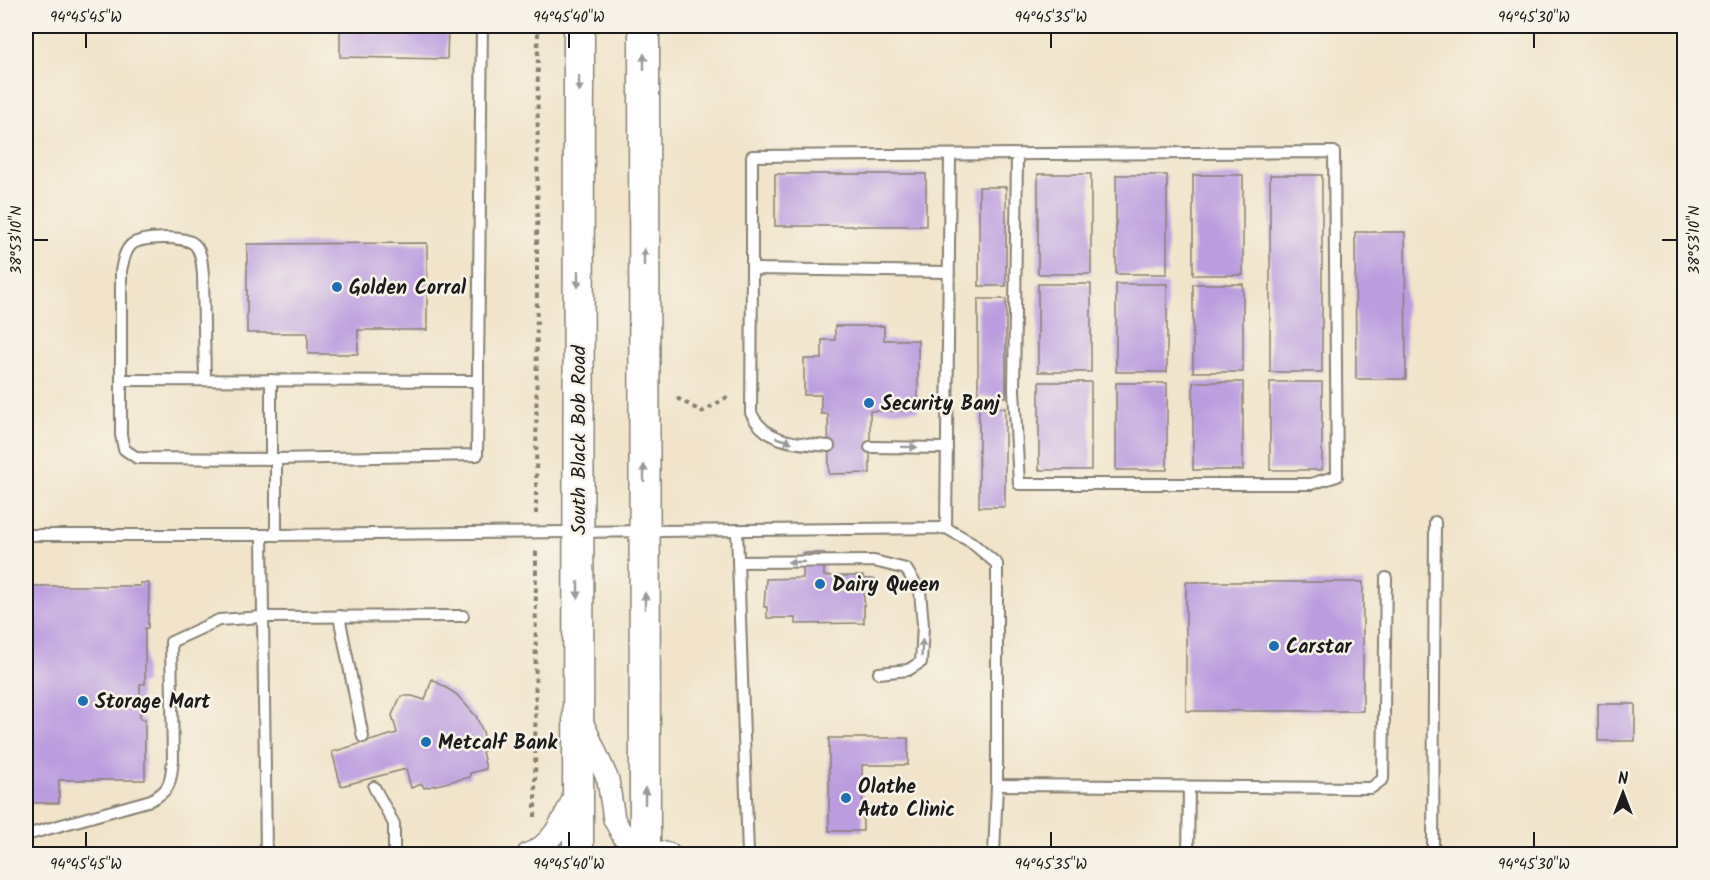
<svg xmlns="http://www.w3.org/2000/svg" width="1710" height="880" font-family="Kalam,sans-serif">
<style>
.building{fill:#bb9cdf}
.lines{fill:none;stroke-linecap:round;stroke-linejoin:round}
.lane-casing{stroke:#868073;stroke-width:14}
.street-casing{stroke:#868073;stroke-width:24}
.secondary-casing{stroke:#868073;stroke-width:33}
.path{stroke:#868073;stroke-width:4;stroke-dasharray:4.5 4.5;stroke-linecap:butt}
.lane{stroke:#fff;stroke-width:10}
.street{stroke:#fff;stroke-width:21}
.secondary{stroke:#fff;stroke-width:30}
.oneway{fill:#999}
.ticks{fill:none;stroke:#1c1c1c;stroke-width:2}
.poi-dot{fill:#1f6fb2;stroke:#f7f3e8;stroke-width:2}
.labels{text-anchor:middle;stroke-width:5;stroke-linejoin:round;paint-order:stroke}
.poi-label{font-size:20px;font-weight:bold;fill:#1c1c1c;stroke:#f7f3e8;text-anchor:start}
.street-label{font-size:20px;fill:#1c1c1c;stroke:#f7f3e8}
.neatline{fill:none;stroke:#1c1c1c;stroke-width:2}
.ticks-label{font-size:15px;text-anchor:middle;fill:#1c1c1c}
</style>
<rect width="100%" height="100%" fill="#f7f3e8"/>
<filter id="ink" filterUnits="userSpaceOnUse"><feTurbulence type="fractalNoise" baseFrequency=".0167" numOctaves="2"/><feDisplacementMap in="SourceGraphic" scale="12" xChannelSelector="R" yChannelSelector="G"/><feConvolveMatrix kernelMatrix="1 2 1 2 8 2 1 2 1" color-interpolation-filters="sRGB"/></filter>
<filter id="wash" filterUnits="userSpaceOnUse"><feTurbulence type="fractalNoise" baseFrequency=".008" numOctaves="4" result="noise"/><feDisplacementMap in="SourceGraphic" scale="24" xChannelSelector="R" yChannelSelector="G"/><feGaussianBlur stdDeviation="1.35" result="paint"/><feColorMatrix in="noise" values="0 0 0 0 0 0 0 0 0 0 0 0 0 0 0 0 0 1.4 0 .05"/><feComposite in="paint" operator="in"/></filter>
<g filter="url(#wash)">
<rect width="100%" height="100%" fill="#f1e4ca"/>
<g id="blocks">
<g class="building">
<polygon points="340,26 448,26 447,59 340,57"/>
<rect x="775" y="174" width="151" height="52"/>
<rect x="1038" y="174" width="53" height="100"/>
<rect x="1116" y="175" width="51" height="99"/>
<rect x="1193" y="175" width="50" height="100"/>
<rect x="1270" y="175" width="52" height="197"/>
<rect x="979" y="187" width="27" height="99"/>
<polygon points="1355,232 1405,232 1406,379 1356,379"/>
<polygon points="427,243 427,330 358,330 358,354 308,354 308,333 247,333 247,244"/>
<rect x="1038" y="284" width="53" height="88"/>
<rect x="1116" y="284" width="51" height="88"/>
<rect x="1193" y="284" width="50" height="88"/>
<rect x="978" y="299" width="28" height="98"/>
<polygon points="835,326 884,326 884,340 918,340 918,411 870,411 870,473 829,474 828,414 821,414 821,395 804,395 804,359 822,359 822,340 835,340"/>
<rect x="1039" y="382" width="52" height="88"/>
<rect x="1193" y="382" width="50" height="88"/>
<rect x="1270" y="382" width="52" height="88"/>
<rect x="1116" y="383" width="51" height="87"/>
<rect x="979" y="408" width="26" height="99"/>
<polygon points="803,553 824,553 824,576 863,576 863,579 875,579 875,592 864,592 864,623 795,624 795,618 767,618 767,607 764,607 766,579 803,578"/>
<rect x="1186" y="582" width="177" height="129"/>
<polygon points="140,583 149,583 148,628 145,628 145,684 140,684 140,719 145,719 145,780 59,780 59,803 26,803 26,592 32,592 32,586 140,586"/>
<polygon points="432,679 456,694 476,716 483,732 487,750 482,751 486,769 470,773 470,777 424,788 422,784 411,788 406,769 341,786 332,752 397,733 392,715 401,696 412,696 425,700"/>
<rect x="1598" y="704" width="37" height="37"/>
<polygon points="829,738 908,738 908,765 862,765 863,831 829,831"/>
</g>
</g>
</g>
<g filter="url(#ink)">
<use href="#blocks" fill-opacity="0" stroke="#868073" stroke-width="1.5"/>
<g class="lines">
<g class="lane-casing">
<g id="lane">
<path d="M752 269V156C946 156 1140 154 1334 152L1337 476 1311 484H1019L1014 390 1017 156"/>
<polyline points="121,380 478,381"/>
<path d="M205 380 203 275C202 265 202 251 194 244 184 236 142 236 131 245 124 252 123 262 121 271V435L124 449 137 458 276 459"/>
<polyline points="271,380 271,459"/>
<path d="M829 446C798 443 766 444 751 413L752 269 948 272"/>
<polyline points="870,447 947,448"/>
<polyline points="946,528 950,156"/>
<polyline points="737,530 748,854"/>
<polyline points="26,535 276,535 946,528 971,542 997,564 997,785 994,854"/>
<polyline points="262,535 266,854"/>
<polyline points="276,535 276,459 477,455 482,26"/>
<polyline points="738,562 874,561 906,569 920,591 923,625 921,662 908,670 879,673"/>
<polyline points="339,616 363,737"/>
<polyline points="997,785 1371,788 1383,779 1386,578"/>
<polyline points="374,787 394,824 394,854"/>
<path d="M26 835 151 800C172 789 170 782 173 760L171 642 219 620 263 617 463 616"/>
<polyline points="1188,854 1189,787"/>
<polyline points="1433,854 1435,522"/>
</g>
</g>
<g class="street-casing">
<g id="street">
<polyline points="582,721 608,780 614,819 623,836 645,849 669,854"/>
<path d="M528 854C554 845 564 817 576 793"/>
</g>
</g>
<g class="secondary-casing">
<g id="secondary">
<polyline points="644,26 645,854"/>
<polyline points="578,854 579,26"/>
</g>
</g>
<g class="path">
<polyline points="677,398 702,412 729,396"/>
<polyline points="536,514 538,26"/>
<polyline points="535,817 536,551"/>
</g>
<use href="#lane" class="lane"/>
<use href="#street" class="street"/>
<use href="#secondary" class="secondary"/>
</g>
<defs><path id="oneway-solid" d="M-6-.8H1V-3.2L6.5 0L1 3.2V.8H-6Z" transform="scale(1.5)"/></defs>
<g class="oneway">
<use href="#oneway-solid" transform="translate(644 62) rotate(-90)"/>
<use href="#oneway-solid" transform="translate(579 84) rotate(90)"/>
<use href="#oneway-solid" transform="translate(644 257) rotate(-90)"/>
<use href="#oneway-solid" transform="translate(578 279) rotate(90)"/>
<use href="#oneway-solid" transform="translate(784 440) rotate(17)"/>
<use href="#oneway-solid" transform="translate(909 447) rotate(1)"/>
<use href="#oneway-solid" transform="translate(644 473) rotate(-90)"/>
<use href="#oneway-solid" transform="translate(796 562) rotate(180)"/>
<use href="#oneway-solid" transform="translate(578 590) rotate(90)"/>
<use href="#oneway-solid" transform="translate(645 601) rotate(-90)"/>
<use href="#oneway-solid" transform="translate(922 648) rotate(-87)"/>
<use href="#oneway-solid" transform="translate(645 796) rotate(-90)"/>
</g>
</g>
<path class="ticks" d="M86 33V48M569 33V48M1051 33V48M1534 33V48M33 240H48M1662 240H1677M86 832V847M569 832V847M1051 832V847M1534 832V847"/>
<g class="poi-dot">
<circle cx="337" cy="287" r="6"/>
<circle cx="869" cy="403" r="6"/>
<circle cx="820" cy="584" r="6"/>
<circle cx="1274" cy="646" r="6"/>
<circle cx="83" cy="701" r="6"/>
<circle cx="426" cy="742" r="6"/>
<circle cx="846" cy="798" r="6"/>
</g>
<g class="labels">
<g class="poi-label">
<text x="349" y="294">Golden Corral</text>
<text x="881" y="410">Security Banj</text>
<text x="832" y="591">Dairy Queen</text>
<text x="1286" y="653">Carstar</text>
<text x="95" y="708">Storage Mart</text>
<text x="438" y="749">Metcalf Bank</text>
<text x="858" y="793">Olathe<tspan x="858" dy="23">Auto Clinic</tspan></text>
</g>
<g class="street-label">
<text transform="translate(578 440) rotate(-90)" y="7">South Black Bob Road</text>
</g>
</g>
<rect width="1710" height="880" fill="none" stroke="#f7f3e8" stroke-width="66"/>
<g transform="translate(1623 793)" stroke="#f7f3e8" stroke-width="4.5" paint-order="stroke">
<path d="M0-4.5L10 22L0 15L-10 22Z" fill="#1c1c1c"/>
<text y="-9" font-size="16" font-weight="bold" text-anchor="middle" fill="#1c1c1c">N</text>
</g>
<rect x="33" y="33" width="1644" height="814" class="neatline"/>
<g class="ticks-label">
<text x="86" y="22">94°45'45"W</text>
<text x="569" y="22">94°45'40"W</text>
<text x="1051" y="22">94°45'35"W</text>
<text x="1534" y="22">94°45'30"W</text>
<text transform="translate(16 240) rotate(-90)" y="5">38°53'10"N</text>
<text transform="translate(1694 240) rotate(-90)" y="5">38°53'10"N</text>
<text x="86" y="869">94°45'45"W</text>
<text x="569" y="869">94°45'40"W</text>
<text x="1051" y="869">94°45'35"W</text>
<text x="1534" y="869">94°45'30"W</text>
</g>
</svg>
